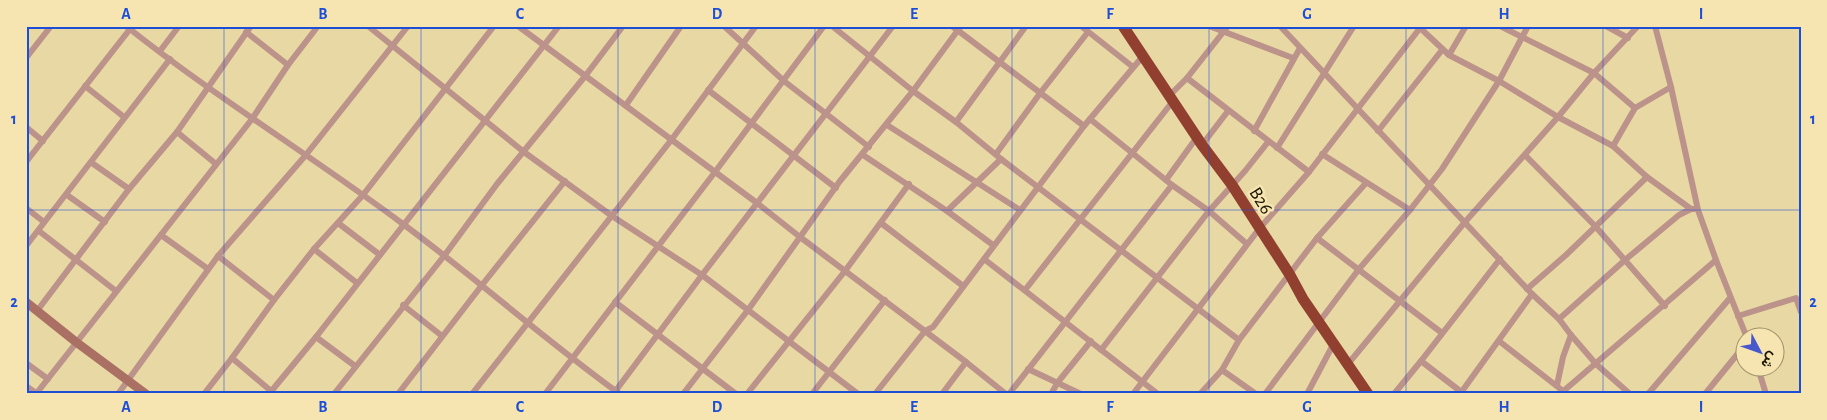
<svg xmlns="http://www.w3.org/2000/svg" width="1827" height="420" font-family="'Alegreya Sans',Vazirmatn,sans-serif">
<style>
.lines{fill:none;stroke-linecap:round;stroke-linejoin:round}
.street{stroke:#bc938a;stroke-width:6}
.secondary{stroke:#ab7064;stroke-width:9}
.highway{stroke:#913f2f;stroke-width:11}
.grid{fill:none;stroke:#1d4ed8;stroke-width:1;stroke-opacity:0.55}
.labels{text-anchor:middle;stroke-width:5;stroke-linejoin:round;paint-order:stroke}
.street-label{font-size:19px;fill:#191302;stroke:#f6e5b1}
.neatline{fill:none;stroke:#1d4ed8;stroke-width:2}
.grid-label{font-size:16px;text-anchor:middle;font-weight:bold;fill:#1d4ed8}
</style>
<rect width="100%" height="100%" fill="#e8d8a4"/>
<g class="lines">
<g class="street">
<path d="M126 26C215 97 312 156 403 224 476 278 545 340 620 394"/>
<polyline points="368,26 524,152 612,216 702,275 858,394"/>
<polyline points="518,26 757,203 800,237 966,362 1006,394"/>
<polyline points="724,26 784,81 869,147"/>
<polyline points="832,26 913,91 956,122 1001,159 1239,340"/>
<polyline points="952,26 1084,126"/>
<polyline points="1081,26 1133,67"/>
<polyline points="1209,26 1293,58"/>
<polyline points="1280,26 1532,294 1559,319 1571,335 1596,364 1630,394"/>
<polyline points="1418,26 1449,55 1499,81 1558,117 1613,146 1647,177 1691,209"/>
<polyline points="1500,26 1594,73 1635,108"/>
<polyline points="1606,26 1628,38"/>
<polyline points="1655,26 1671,87 1698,210 1716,260 1747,338"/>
<polyline points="246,32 288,65"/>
<polyline points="160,51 179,26"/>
<polyline points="1449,55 1466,26"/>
<polyline points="26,58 51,26"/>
<polyline points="1187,78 1309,172"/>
<polyline points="85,86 124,117"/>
<polyline points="708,90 836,188"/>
<polyline points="1169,96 1187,78 1228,26"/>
<polyline points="626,105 681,26"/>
<polyline points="1090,119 1172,185 1209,211 1247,244"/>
<polyline points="956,122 1026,26"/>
<polyline points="887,125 1020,210"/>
<polyline points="26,127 43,141"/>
<polyline points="1254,131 1300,48"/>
<polyline points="1378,131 1442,50"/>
<polyline points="177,132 216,164"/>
<polyline points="1202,145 1228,111"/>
<polyline points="1613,146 1635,108 1671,87"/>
<polyline points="1277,148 1354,26"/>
<polyline points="996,154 1041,92 1088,32"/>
<polyline points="1322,154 1410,210"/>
<polyline points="863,155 947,211 993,245"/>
<polyline points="1525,155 1596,227 1665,306"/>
<polyline points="26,162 130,29"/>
<polyline points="92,163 129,189"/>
<polyline points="1166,180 1197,137"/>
<polyline points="67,195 105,222"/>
<polyline points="26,208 44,222"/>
<polyline points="947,211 1001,159"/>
<polyline points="338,223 380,255"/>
<polyline points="881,223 963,286"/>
<polyline points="39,231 116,291"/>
<polyline points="161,235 208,269"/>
<polyline points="1317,238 1442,333"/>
<polyline points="26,246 170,59"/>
<polyline points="314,249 357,283"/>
<polyline points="218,256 274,300"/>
<polyline points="984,259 1158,394"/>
<polyline points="1527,289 1566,255 1647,177"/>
<polyline points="1025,290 1173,101"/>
<polyline points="615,302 736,394"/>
<polyline points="403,305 442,336"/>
<polyline points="37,311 129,189 177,132 251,26"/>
<polyline points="1738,316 1796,298 1801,312"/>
<polyline points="1559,319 1625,260 1679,215 1691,209 1694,209"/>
<polyline points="316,337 355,366"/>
<polyline points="1499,341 1563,391"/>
<polyline points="1101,350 1209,211 1245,171 1268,142"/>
<polyline points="232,358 271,391"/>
<polyline points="1421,361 1464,394"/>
<polyline points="26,363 48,379"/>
<polyline points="1348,364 1465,222 1558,117 1594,73 1638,26"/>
<polyline points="1758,368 1766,394"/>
<polyline points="1028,369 1081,394"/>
<polyline points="1222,370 1256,394"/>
<polyline points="1557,385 1563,357 1571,335"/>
<polyline points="26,386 36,393"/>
<polyline points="614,393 702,275 893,26"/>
<polyline points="36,394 252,119 288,65 318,26"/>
<polyline points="118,394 218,256 305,156 408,26"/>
<polyline points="204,394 232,358 274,300 314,249 363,195 494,26"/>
<polyline points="269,394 316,337 559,26"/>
<polyline points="334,394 444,256 497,184 586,75 623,26"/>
<polyline points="398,394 482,285 565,181"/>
<polyline points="472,394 672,139 756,26"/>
<polyline points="545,394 715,172 824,26"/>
<polyline points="683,394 748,310 840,181 913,91 961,26"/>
<polyline points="747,394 845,271 909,184"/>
<polyline points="812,394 885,300"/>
<polyline points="875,394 925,331 933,327 1084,126 1143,56"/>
<polyline points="942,394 966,362"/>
<polyline points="1009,394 1172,185"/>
<polyline points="1051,394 1058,382 1091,341"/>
<polyline points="1133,394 1259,229 1309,172 1420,28"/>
<polyline points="1200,394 1222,370 1239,340 1317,238 1366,183"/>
<polyline points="1265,394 1359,269 1410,210 1442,169 1499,81 1528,26"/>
<polyline points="1307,394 1334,343"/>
<polyline points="1394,394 1421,361 1500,259"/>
<polyline points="1460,394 1532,294"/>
<polyline points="1560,394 1716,260"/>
<polyline points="1648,394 1730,298"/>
<polyline points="1705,394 1744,346"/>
</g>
<polyline class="secondary" points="26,302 76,342 146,394"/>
<polyline class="highway" points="1123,26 1202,145 1232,185 1290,275 1303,299 1368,394"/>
</g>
<path class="grid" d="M224 26V394M421 26V394M618 26V394M815 26V394M1012 26V394M1209 26V394M1406 26V394M1603 26V394M26 210H1801"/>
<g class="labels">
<g class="street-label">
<text transform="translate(1262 200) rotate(58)" y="7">B26</text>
</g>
</g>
<rect width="1827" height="420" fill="none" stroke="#f6e5b1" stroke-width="55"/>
<g transform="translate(1760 352) rotate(131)"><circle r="24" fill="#f6e5b1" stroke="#9e916b"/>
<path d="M0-4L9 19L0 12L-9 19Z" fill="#4858cc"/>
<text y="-8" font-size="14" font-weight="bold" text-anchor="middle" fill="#191302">ش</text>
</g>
<rect x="28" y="28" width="1772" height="364" class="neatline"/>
<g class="grid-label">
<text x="126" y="19">A</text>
<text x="323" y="19">B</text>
<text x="520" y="19">C</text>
<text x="717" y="19">D</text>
<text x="914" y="19">E</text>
<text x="1110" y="19">F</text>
<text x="1307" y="19">G</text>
<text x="1504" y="19">H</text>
<text x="1701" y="19">I</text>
<text x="14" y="124">1</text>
<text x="1813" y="124">1</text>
<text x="14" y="307">2</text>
<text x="1813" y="307">2</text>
<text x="126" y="412">A</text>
<text x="323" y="412">B</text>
<text x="520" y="412">C</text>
<text x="717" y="412">D</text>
<text x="914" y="412">E</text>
<text x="1110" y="412">F</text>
<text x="1307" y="412">G</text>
<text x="1504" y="412">H</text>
<text x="1701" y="412">I</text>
</g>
</svg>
